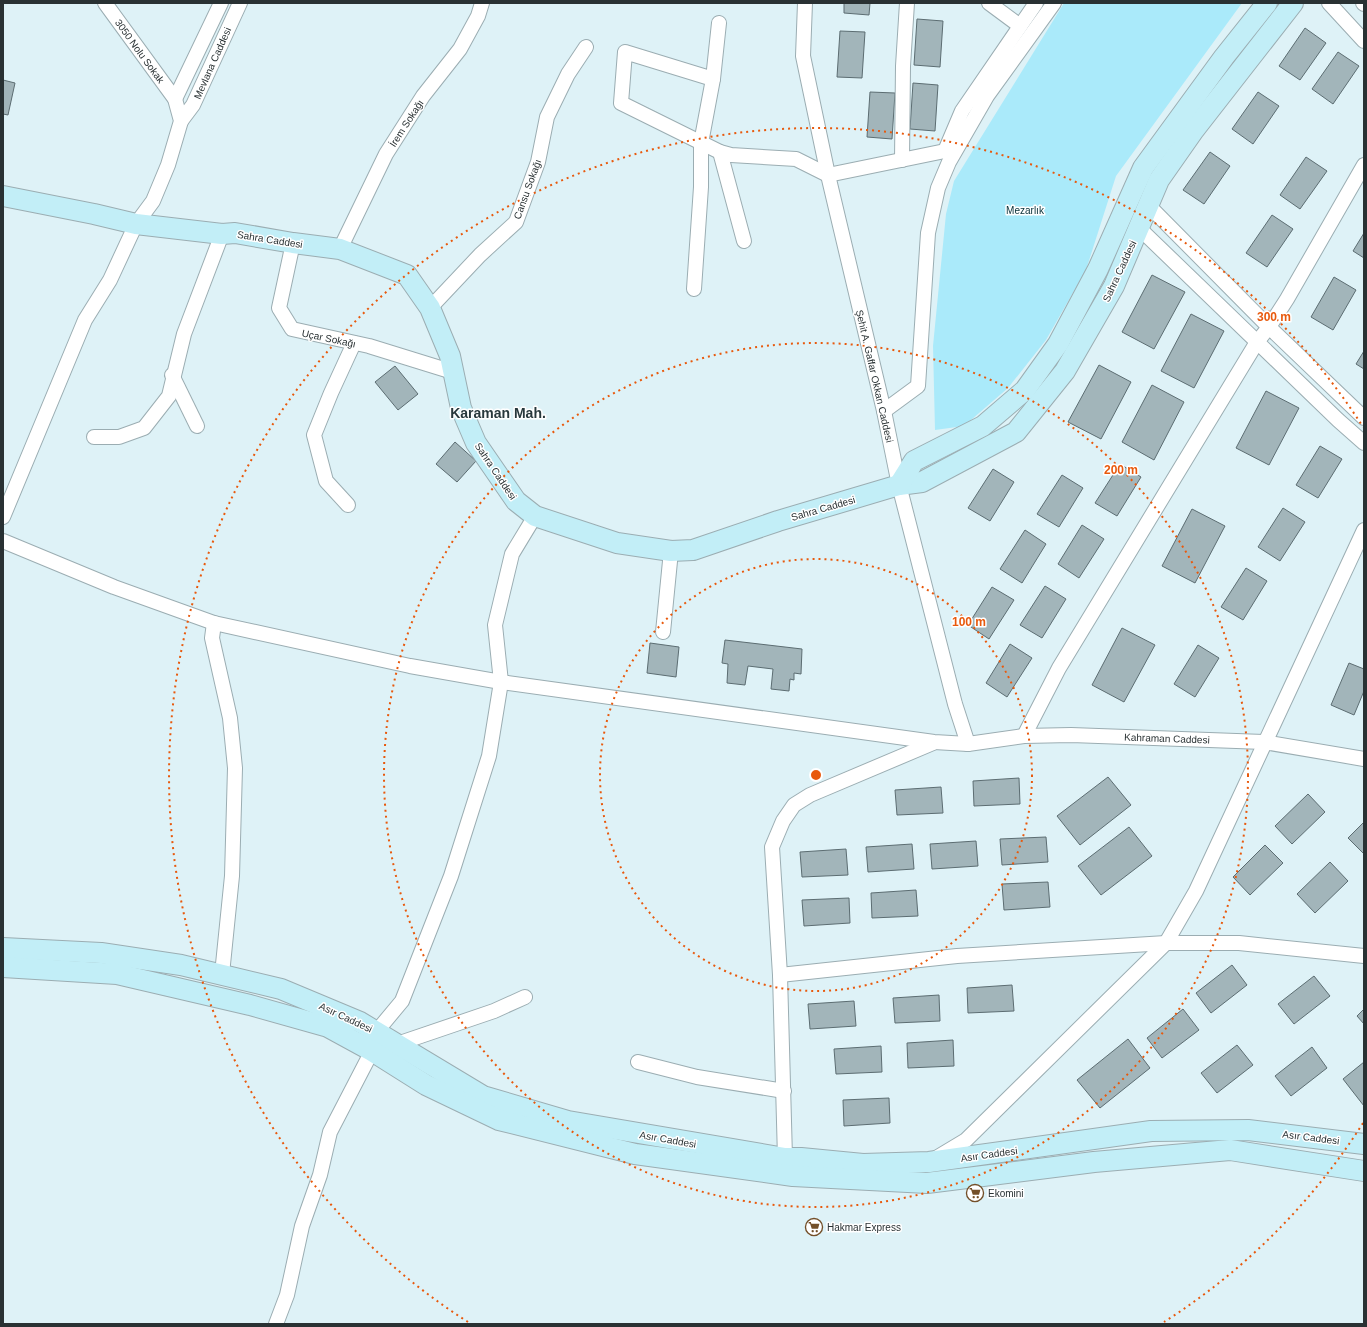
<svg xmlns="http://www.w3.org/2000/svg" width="1367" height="1327" font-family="Arial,sans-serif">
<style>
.green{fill:#aaeafa}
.building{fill:#a2b5ba;stroke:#5c6d72}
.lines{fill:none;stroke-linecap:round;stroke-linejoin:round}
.street-casing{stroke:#9badb2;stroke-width:16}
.secondary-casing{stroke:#9badb2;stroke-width:22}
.street{stroke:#fff;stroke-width:14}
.secondary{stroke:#c2eef7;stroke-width:20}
.ring{fill:none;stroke:#e8590c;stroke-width:2;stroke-dasharray:2 4}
.labels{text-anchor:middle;stroke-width:3;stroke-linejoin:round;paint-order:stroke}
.street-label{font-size:10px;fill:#293133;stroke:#fff}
.park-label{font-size:10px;fill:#062f38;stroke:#fff}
.poi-label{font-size:10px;fill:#293133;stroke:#fff;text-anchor:start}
.district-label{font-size:14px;font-weight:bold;fill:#28383c;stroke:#fff}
.centre{fill:#e8590c;stroke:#fff;stroke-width:2}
.ring-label{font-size:12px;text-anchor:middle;font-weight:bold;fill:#e8590c;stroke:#fff;stroke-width:3;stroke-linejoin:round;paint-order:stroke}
</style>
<rect width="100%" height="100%" fill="#def2f7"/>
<polygon class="green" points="1064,3 1242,3 1116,176 1086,270 1046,340 1008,388 964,426 935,430 933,346 946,214 954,181"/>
<g class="building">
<polygon points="844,3 870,3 869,15 844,13"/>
<polygon points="917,19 943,21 940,67 914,65"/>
<polygon points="1305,28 1326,43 1300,80 1279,66"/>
<polygon points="840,31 865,32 862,78 837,77"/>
<polygon points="1338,52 1359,66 1333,104 1312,89"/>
<polygon points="3,80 15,83 8,115 3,114"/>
<polygon points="913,83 938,85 935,131 910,129"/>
<polygon points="870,92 895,93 892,139 867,137"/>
<polygon points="1258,92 1279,106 1253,144 1232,129"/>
<polygon points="1210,152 1230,166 1204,204 1183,190"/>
<polygon points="1306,157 1327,171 1300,209 1280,195"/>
<polygon points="1272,215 1293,229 1267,267 1246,253"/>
<polygon points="1364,233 1364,258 1353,251"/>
<polygon points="1152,275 1185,292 1154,349 1122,332"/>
<polygon points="1334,277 1356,290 1333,330 1311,317"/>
<polygon points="1191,314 1224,331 1194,388 1161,371"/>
<polygon points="1364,351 1364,369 1356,364"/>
<polygon points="1099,365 1131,382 1101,439 1068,422"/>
<polygon points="395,366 418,394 398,410 375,382"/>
<polygon points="1152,385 1184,402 1154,460 1122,442"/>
<polygon points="1266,391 1299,408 1269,465 1236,448"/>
<polygon points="455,442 476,461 457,482 436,464"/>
<polygon points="1320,446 1342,459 1318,498 1296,485"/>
<polygon points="1120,464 1141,477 1117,516 1095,503"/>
<polygon points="993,469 1014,482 990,521 968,508"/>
<polygon points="1062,475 1083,488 1059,527 1037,514"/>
<polygon points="1283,508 1305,522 1280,561 1258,547"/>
<polygon points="1192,509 1225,526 1195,583 1162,566"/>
<polygon points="1082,525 1104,539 1079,578 1058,564"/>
<polygon points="1025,530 1046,544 1022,583 1000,569"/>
<polygon points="1246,568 1267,581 1243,620 1221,607"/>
<polygon points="1045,586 1066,599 1042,638 1020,625"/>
<polygon points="992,587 1014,600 989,639 968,625"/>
<polygon points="1122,628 1155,645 1124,702 1092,685"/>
<polygon points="725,640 802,649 801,674 794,673 794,680 790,679 789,691 771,689 773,669 748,666 745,685 727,683 728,664 722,663"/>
<polygon points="650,643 679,647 676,677 647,673"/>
<polygon points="1010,644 1032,658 1007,697 986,683"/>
<polygon points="1198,645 1219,658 1195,697 1174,684"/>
<polygon points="1349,663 1364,669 1364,691 1354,715 1331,705"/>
<polygon points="1108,777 1131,805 1080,845 1057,816"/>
<polygon points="1019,778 1020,804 974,806 973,781"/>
<polygon points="941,787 943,813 897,815 895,790"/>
<polygon points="1308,794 1325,812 1292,844 1275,826"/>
<polygon points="1364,822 1364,854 1348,838"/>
<polygon points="1129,827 1152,856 1101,895 1078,866"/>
<polygon points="1046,837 1048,862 1002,865 1000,839"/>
<polygon points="976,841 978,866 932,869 930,844"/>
<polygon points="912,844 914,869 868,872 866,847"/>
<polygon points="1265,845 1283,863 1250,895 1233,877"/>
<polygon points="846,849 848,875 802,877 800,852"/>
<polygon points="1330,862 1348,881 1315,913 1297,894"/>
<polygon points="1048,882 1050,907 1004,910 1002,884"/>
<polygon points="916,890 918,916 872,918 871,893"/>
<polygon points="849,898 850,923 804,926 802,900"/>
<polygon points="1232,965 1247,985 1211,1013 1196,993"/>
<polygon points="1314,976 1330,996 1294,1024 1278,1004"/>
<polygon points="1012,985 1014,1011 968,1013 967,988"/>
<polygon points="939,995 940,1021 895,1023 893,998"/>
<polygon points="854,1001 856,1026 810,1029 808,1004"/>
<polygon points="1183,1009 1199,1030 1162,1058 1147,1038"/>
<polygon points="1364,1009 1364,1024 1357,1016"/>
<polygon points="1128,1039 1150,1068 1100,1108 1077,1080"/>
<polygon points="953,1040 954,1066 908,1068 907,1043"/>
<polygon points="1237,1045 1253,1065 1217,1093 1201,1073"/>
<polygon points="881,1046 882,1072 836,1074 834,1049"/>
<polygon points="1312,1047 1327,1068 1291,1096 1275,1076"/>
<polygon points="1364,1062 1364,1106 1343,1079"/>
<polygon points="889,1098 890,1123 844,1126 843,1100"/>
</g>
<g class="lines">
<g class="street-casing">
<g id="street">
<polyline points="805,3 803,56 828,175 884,411 899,485 955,704 968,744"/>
<polyline points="989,3 1020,26"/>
<polyline points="1329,3 1364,41"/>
<polyline points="1363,3 1364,4"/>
<polyline points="713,79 625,52 621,103 720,152 731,155 796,159 828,175 945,151 962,111 1036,3"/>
<polyline points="175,99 221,3"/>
<polyline points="181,121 193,105 240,3"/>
<polyline points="720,152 744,241"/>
<polyline points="902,160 903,66 907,3"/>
<polyline points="1148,205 1269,327 1364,418"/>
<polyline points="1139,228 1338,420 1364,443"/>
<polyline points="293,243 279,308 292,329 369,346 453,372"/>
<polyline points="340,249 386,154 423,96 460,49 478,16 482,3"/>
<polyline points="694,289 701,187 701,143 713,79 719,23"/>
<polyline points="430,308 480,255 516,222 538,162 547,117 568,74 586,47"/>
<polyline points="172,375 197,426"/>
<polyline points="884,411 918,386 928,233 938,188 949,162 987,96 1054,3"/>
<polyline points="94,437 119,437 144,428 169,396 184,334 222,234"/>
<polyline points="348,505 326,481 314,435 331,393 354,343"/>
<polyline points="3,517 85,320 110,280 136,224 153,201 168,165 181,121 175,99 105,3"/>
<polyline points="3,541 114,587 214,623 410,666 501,682 934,742 968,744 1024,736 1071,735 1264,742 1364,759"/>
<polyline points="214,623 212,638 230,718 235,768 232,876 222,974"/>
<polyline points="663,632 671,551"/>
<polyline points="1024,736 1059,668 1257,342 1269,327 1287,299 1364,165"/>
<polyline points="780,975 957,956 1166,943 1239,943 1364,956"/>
<polyline points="397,1044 494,1011 525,997"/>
<polyline points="638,1062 697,1077 784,1091"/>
<polyline points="785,1158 780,975 772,847 783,821 794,805 810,795 933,743"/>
<polyline points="936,1158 966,1140 1166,943 1196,891 1364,530"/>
<polyline points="276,1324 287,1295 302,1226 320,1175 330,1132 372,1051 377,1031 402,1001 451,876 489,756 501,682 495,625 512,554 535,516"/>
</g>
</g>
<g class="secondary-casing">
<g id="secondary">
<polyline points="3,196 94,214 136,224 222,234 235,233 293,243 340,249 407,275 430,308 450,356 461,408 476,443 516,501 535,516 617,543 671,551 693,550 778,521 899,485 922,482 1016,432 1065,371 1114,286 1159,180 1194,130 1293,3"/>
<polyline points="899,485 914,461 983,426 1025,390 1058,344 1098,269 1143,168 1224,57 1267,3"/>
<polyline points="3,948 101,953 181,965 281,989 360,1022 483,1096 568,1121 785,1158 801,1158 863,1164 929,1162 1151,1131 1248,1130 1364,1144"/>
<polyline points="3,967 117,974 250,1005 328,1027 372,1051 426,1085 499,1120 635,1154 793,1176 927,1183 1094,1162 1230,1150 1364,1171"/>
</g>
</g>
<use href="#street" class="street"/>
<use href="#secondary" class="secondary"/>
</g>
<g class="ring">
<circle cx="816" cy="775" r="216"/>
<circle cx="816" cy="775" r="432"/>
<path d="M1363 1123A648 648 0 0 1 1164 1322M468 1322A648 648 0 1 1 1363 427"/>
</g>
<defs>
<g id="supermarket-ring" transform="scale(0.9)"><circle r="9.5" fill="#fff" stroke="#734f29" stroke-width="1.5"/><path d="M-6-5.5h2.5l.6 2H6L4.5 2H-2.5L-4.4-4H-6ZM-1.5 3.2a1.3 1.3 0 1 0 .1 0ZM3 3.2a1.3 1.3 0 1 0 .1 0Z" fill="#734f29"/></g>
</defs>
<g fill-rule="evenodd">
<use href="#supermarket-ring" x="975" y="1193"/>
<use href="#supermarket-ring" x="814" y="1227"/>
</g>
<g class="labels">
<g class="street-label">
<text transform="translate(140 51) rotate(54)" y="4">3050 Nolu Sokak</text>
<text transform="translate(212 63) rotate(-66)" y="4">Mevlana Caddesi</text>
<text transform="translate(406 123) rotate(-57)" y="4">İrem Sokağı</text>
<text transform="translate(527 189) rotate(-70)" y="4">Cansu Sokağı</text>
<text transform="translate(270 239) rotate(9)" y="4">Sahra Caddesi</text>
<text transform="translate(1119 271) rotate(-65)" y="4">Sahra Caddesi</text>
<text transform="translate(329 338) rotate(12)" y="4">Uçar Sokağı</text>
<text transform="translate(875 376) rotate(77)" y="4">Şehit A. Gaffar Okkan Caddesi</text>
<text transform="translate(496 471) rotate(56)" y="4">Sahra Caddesi</text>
<text transform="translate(823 508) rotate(-16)" y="4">Sahra Caddesi</text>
<text transform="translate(1167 738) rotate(2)" y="4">Kahraman Caddesi</text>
<text transform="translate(346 1017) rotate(25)" y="4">Asır Caddesi</text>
<text transform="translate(1311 1137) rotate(7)" y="4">Asır Caddesi</text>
<text transform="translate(668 1139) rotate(10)" y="4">Asır Caddesi</text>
<text transform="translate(989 1154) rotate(-8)" y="4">Asır Caddesi</text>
</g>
<g class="park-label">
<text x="1025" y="214">Mezarlık</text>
</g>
<g class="poi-label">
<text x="988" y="1197">Ekomini</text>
<text x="827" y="1231">Hakmar Express</text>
</g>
<g class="district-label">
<text x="498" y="418">Karaman Mah.</text>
</g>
</g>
<circle cx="816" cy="775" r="6" class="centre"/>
<g class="ring-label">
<text x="1274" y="321">300 m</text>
<text x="1121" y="474">200 m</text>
<text x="969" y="626">100 m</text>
</g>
<rect width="1367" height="1327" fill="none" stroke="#293133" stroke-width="8"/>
</svg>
